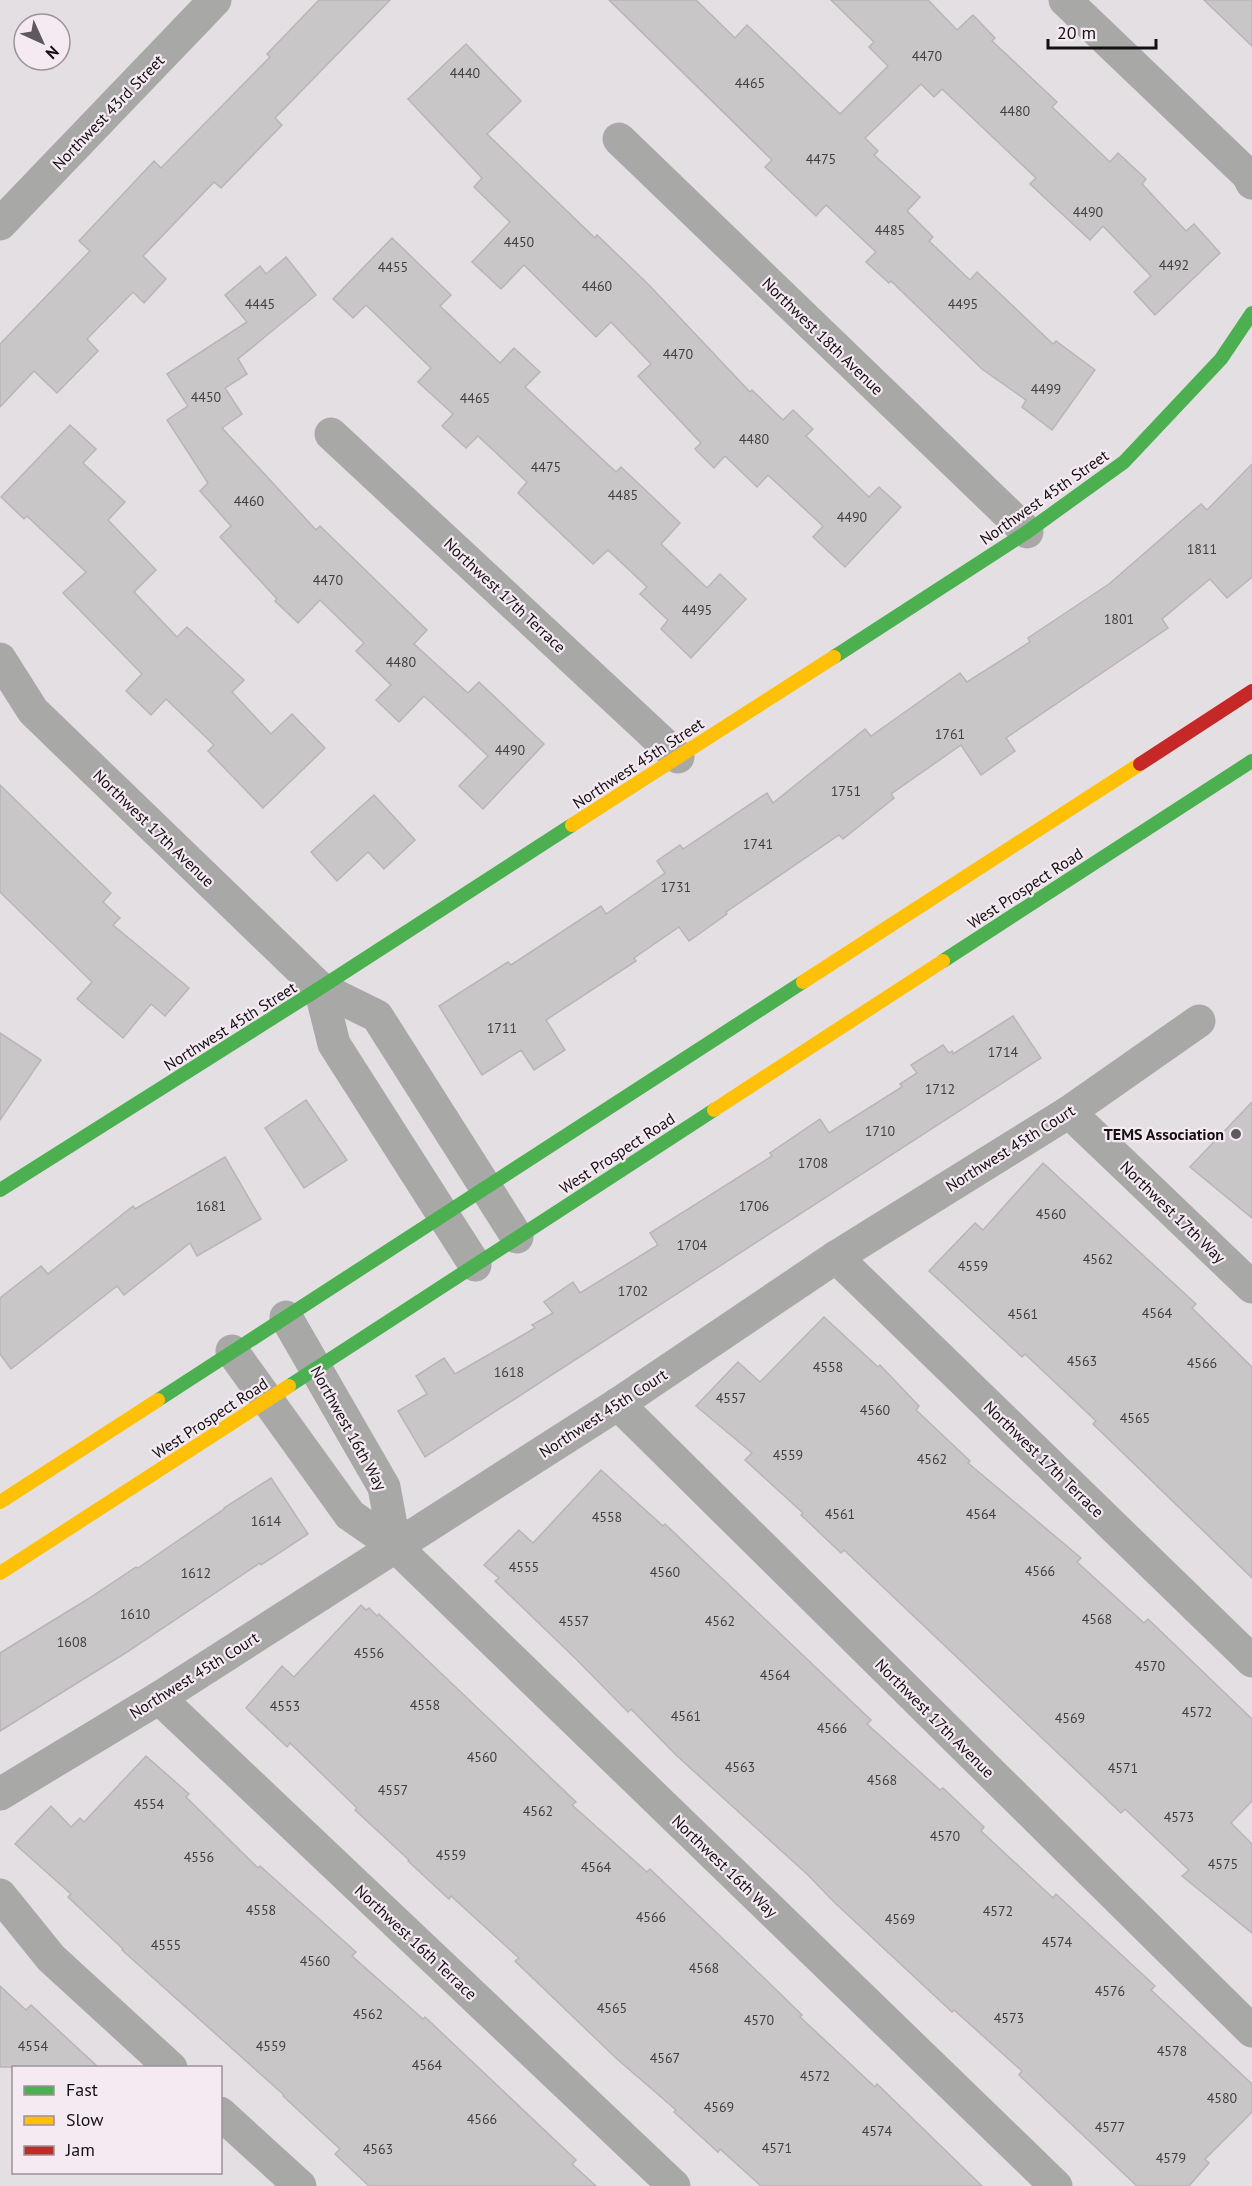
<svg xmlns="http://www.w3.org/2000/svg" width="1252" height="2186" font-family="'PT Sans',sans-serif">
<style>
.building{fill:#c9c6c8;stroke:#b9b4b8;stroke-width:1.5}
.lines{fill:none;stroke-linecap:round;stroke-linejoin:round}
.street{stroke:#a8a8a7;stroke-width:33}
.fast{stroke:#4caf50;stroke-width:14}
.slow{stroke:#ffc107;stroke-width:14}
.jam{stroke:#c62828;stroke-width:14}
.poi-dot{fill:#5d595c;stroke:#f5e9f2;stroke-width:2}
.labels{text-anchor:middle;stroke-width:4.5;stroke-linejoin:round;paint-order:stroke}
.number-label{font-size:14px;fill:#423f41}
.street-label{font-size:16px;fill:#141113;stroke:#f5e9f2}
.poi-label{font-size:16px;font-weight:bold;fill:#141113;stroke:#f5e9f2;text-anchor:end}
</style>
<rect width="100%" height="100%" fill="#e4dfe3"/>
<g class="building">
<polygon points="319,0 390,0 275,118 282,125 221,188 214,182 143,256 166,279 144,303 133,292 87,339 98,351 57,393 34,371 0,407 0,344 90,251 79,241 154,161 161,168 270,57 267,54"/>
<polygon points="609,0 696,0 735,38 747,25 840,114 888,66 869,47 874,42 831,0 928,0 957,30 973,15 995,38 992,41 1057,102 1052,107 1110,162 1118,153 1146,179 1142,184 1186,231 1194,224 1220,253 1155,315 1134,292 1151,276 1103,226 1090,240 1030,184 1036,178 942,89 934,97 921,84 865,138 878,151 874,155 920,197 907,211 933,237 929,241 970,280 977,272 1053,344 1056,341 1095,370 1052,430 1022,407 1026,400 982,369 891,281 889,283 866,262 876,252 826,205 816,216 765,167 772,160"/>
<polygon points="1204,0 1252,0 1252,46"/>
<polygon points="466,44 521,101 487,134 595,238 597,235 648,284 750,392 752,390 783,420 793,410 813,429 806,436 869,497 879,487 901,507 845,567 813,537 823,526 768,475 757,487 725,456 714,468 695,449 701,443 638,376 651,364 611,322 596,337 524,265 501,289 472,262 510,222 474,187 482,178 408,99"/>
<polygon points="392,238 451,295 440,306 500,363 514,348 540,372 525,387 616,472 621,467 680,523 661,544 707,588 720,574 746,599 691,658 661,629 668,620 640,594 647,587 608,550 593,564 518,493 527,482 478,436 466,448 442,426 453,414 418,382 431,368 366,305 353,318 333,299"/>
<polygon points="286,257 316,295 238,359 247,374 225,388 242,414 222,428 316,530 320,526 427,630 414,644 468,693 479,682 544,744 483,809 459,786 488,756 424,696 399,722 376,700 391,685 356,651 364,643 320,600 298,623 275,601 277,599 220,537 231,526 200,491 208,483 167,420 188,406 167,374 247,322 225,295 260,266 266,274"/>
<polygon points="70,425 96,449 83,463 125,502 108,520 156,570 134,592 177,637 187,627 244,680 232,692 271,734 292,714 325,748 263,808 208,751 214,745 166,699 151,715 126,691 142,674 63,593 86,572 27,516 24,519 1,497"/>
<polygon points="1252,464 1252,577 1227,598 1210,579 1162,619 1168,628 1006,738 1015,751 981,775 961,745 891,794 894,798 843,839 839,835 726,912 727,914 689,941 679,927 634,958 636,961 546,1020 565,1050 534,1070 521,1050 482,1075 439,1006 508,962 511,965 601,906 606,914 665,873 657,861 680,845 683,849 767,793 773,803 865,729 871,736 960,673 967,682 1030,642 1028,638 1109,584 1201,504 1207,510"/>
<polygon points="0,785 111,893 103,902 120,918 113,925 189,988 165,1016 151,1004 123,1038 77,999 92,982 0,892"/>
<polygon points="374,795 415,840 384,869 368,852 337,881 311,852"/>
<polygon points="1013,1016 1041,1058 425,1457 398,1411 427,1394 416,1376 444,1358 455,1374 535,1328 532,1325 553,1313 544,1302 573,1282 580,1293 658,1245 650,1233 772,1156 770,1153 820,1119 829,1133 902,1087 900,1084 917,1073 911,1065 943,1045 949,1053 952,1051 953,1054"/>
<polygon points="0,1033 41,1060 0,1120"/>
<polygon points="306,1100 347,1160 304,1188 265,1128"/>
<polygon points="1252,1102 1252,1218 1190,1167"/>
<polygon points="225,1157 261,1219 197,1256 190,1243 124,1295 117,1286 11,1369 0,1354 0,1298 41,1266 48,1274 133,1206 135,1209"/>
<polygon points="1043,1163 1196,1304 1192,1308 1252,1367 1252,1578 1093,1424 1096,1421 1025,1354 1022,1357 929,1271 975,1223 983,1230"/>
<polygon points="824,1317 878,1367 880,1365 919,1406 916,1410 970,1461 968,1463 1081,1558 1077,1562 1144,1623 1148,1619 1252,1719 1252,1801 1231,1823 1252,1844 1252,1933 1182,1876 1189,1870 1125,1809 1121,1813 844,1550 841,1553 801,1515 803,1513 745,1460 752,1453 696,1406 738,1362 760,1382"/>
<polygon points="601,1470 663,1526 665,1524 871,1720 867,1724 940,1790 943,1788 984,1827 981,1831 1053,1898 1056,1894 1155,1986 1151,1990 1252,2084 1252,2112 1205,2159 1209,2163 1189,2186 1137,2186 1019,2075 1022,2071 954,2010 952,2012 834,1902 808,1875 676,1755 631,1709 628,1712 576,1659 495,1581 499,1578 484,1565 519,1530 533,1543"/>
<polygon points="271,1478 308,1534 261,1565 260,1563 127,1652 0,1731 0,1653 88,1599 136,1567 138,1568 224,1509 224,1508"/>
<polygon points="361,1605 366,1610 369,1608 377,1616 379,1614 576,1802 572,1805 647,1872 650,1869 763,1977 802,2015 800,2017 875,2087 877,2084 982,2186 761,2186 720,2149 718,2152 674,2112 676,2110 617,2059 515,1961 519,1958 451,1896 449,1899 408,1861 409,1860 355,1810 357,1808 290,1743 287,1747 246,1708 282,1666 294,1677"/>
<polygon points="146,1756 189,1794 186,1797 258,1868 260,1866 356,1952 352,1956 423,2019 425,2017 576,2160 572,2164 596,2186 369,2186 335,2154 340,2149 283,2096 284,2095 122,1950 123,1949 68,1897 71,1894 15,1844 51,1806 71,1827 80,1818 84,1822"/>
<polygon points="0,1986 26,2010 31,2005 98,2067 0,2067"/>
</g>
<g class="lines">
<g class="street">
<polyline points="1065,0 1248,175 1252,183"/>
<polyline points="619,139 1027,532"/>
<polyline points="0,224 215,0"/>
<polyline points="331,434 678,757"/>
<polyline points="0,659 33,711 320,988 377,1016 517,1237"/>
<polyline points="320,988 334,1044 475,1265"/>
<polyline points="1069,1112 1252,1287"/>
<polyline points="836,1257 1252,1661"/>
<polyline points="286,1317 384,1487 395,1546"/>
<polyline points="232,1351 350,1515 395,1546 1056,2186"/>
<polyline points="618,1404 1252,2031"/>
<polyline points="159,1698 674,2186"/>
<polyline points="0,1794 159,1698 618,1404 836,1257 1069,1112 1199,1021"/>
<polyline points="0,1895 51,1958 171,2068"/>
<polyline points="220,2113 300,2186"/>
</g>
<g class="fast">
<polyline points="834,657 1027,532 1124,462 1221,359 1252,313"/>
<polyline points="943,961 1252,761"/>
<polyline points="0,1190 320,988 572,825"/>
<polyline points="289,1386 714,1110"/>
<polyline points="158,1400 803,982"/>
</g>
<g class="slow">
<polyline points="572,825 834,657"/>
<polyline points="803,982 1140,764"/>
<polyline points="714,1110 943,961"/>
<polyline points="0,1502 158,1400"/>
<polyline points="0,1573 289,1386"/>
</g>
<polyline class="jam" points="1140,764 1252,691"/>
</g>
<circle class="poi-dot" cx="1236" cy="1134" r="6"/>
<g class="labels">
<g class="number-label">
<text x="927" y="61">4470</text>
<text x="465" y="78">4440</text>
<text x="750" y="88">4465</text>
<text x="1015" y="116">4480</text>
<text x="821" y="164">4475</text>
<text x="1088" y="217">4490</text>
<text x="890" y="235">4485</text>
<text x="519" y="247">4450</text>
<text x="1174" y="270">4492</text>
<text x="393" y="272">4455</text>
<text x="597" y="291">4460</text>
<text x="260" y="309">4445</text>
<text x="963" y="309">4495</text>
<text x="678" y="359">4470</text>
<text x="1046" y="394">4499</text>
<text x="206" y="402">4450</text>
<text x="475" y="403">4465</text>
<text x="754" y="444">4480</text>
<text x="546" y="472">4475</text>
<text x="623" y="500">4485</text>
<text x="249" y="506">4460</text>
<text x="852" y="522">4490</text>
<text x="1202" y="554">1811</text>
<text x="328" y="585">4470</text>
<text x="697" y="615">4495</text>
<text x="1119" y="624">1801</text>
<text x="401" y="667">4480</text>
<text x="950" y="739">1761</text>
<text x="510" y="755">4490</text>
<text x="846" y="796">1751</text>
<text x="758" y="849">1741</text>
<text x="676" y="892">1731</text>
<text x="502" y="1033">1711</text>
<text x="1003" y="1057">1714</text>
<text x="940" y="1094">1712</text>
<text x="880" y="1136">1710</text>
<text x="813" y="1168">1708</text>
<text x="211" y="1211">1681</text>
<text x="754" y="1211">1706</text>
<text x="1051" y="1219">4560</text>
<text x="692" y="1250">1704</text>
<text x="1098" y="1264">4562</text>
<text x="973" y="1271">4559</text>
<text x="633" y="1296">1702</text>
<text x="1157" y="1318">4564</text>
<text x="1023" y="1319">4561</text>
<text x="1082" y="1366">4563</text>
<text x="1202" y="1368">4566</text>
<text x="828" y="1372">4558</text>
<text x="509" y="1377">1618</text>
<text x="731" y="1403">4557</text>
<text x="875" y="1415">4560</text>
<text x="1135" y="1423">4565</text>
<text x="788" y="1460">4559</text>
<text x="932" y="1464">4562</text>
<text x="840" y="1519">4561</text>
<text x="981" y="1519">4564</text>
<text x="607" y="1522">4558</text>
<text x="266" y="1526">1614</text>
<text x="524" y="1572">4555</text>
<text x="1040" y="1576">4566</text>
<text x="665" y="1577">4560</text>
<text x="196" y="1578">1612</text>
<text x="135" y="1619">1610</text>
<text x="1097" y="1624">4568</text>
<text x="574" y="1626">4557</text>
<text x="720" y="1626">4562</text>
<text x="72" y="1647">1608</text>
<text x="369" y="1658">4556</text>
<text x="1150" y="1671">4570</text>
<text x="775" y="1680">4564</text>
<text x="425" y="1710">4558</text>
<text x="285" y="1711">4553</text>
<text x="1197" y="1717">4572</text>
<text x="686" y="1721">4561</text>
<text x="1070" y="1723">4569</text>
<text x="832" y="1733">4566</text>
<text x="482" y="1762">4560</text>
<text x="740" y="1772">4563</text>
<text x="1123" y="1773">4571</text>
<text x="882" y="1785">4568</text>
<text x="393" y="1795">4557</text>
<text x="149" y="1809">4554</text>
<text x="538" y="1816">4562</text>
<text x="1179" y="1822">4573</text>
<text x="945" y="1841">4570</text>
<text x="451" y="1860">4559</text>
<text x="199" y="1862">4556</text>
<text x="1223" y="1869">4575</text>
<text x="596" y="1872">4564</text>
<text x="261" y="1915">4558</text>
<text x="998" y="1916">4572</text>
<text x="651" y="1922">4566</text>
<text x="900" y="1924">4569</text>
<text x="1057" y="1947">4574</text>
<text x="166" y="1950">4555</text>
<text x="315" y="1966">4560</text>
<text x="704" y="1973">4568</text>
<text x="1110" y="1996">4576</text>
<text x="612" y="2013">4565</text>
<text x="368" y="2019">4562</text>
<text x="1009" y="2023">4573</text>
<text x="759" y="2025">4570</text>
<text x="33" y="2051">4554</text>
<text x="271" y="2051">4559</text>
<text x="1172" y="2056">4578</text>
<text x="665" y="2063">4567</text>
<text x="427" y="2070">4564</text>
<text x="815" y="2081">4572</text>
<text x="1222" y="2103">4580</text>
<text x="719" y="2112">4569</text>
<text x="482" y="2124">4566</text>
<text x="1110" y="2132">4577</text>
<text x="877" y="2136">4574</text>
<text x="777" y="2153">4571</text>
<text x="378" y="2154">4563</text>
<text x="1171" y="2163">4579</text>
</g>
<g class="street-label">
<text transform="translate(108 112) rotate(-46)" y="6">Northwest 43rd Street</text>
<text transform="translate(823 336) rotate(44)" y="6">Northwest 18th Avenue</text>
<text transform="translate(1044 497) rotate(-35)" y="6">Northwest 45th Street</text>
<text transform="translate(505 595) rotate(43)" y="6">Northwest 17th Terrace</text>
<text transform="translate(638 763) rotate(-33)" y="6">Northwest 45th Street</text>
<text transform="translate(154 828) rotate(44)" y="6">Northwest 17th Avenue</text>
<text transform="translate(1025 888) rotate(-33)" y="6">West Prospect Road</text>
<text transform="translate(230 1026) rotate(-32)" y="6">Northwest 45th Street</text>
<text transform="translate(1010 1148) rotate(-32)" y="6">Northwest 45th Court</text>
<text transform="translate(617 1153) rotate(-33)" y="6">West Prospect Road</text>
<text transform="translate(1173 1212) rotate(44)" y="6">Northwest 17th Way</text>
<text transform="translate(603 1413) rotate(-33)" y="6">Northwest 45th Court</text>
<text transform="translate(210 1418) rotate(-33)" y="6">West Prospect Road</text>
<text transform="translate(349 1428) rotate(61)" y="6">Northwest 16th Way</text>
<text transform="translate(1044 1459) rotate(44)" y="6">Northwest 17th Terrace</text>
<text transform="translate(194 1675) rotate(-32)" y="6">Northwest 45th Court</text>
<text transform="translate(935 1718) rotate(45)" y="6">Northwest 17th Avenue</text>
<text transform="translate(725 1866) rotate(44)" y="6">Northwest 16th Way</text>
<text transform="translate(416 1942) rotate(43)" y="6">Northwest 16th Terrace</text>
</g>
<g class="poi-label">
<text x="1224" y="1140">TEMS Association</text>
</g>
</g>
<rect x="12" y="2066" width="210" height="108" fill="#f5e9f2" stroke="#9b9399" stroke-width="1.5"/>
<rect x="24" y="2086" width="30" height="9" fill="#4caf50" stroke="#9b9399" stroke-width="1.5"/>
<text x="66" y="2096" font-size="18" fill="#141113">Fast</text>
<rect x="24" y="2116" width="30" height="9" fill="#ffc107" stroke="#9b9399" stroke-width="1.5"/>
<text x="66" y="2126" font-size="18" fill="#141113">Slow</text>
<rect x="24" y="2146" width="30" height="9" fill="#c62828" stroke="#9b9399" stroke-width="1.5"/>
<text x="66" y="2156" font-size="18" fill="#141113">Jam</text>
<g transform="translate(42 42) rotate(135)"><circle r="28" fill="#f5e9f2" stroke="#9b9399" stroke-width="1.5"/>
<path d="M0-4.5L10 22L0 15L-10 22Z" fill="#5d595c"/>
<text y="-9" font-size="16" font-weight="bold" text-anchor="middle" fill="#141113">N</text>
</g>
<path d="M1048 39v9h108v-9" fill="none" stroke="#141113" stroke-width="3"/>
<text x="1057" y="39" font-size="18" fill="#141113" stroke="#f5e9f2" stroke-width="4.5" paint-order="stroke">20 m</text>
</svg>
